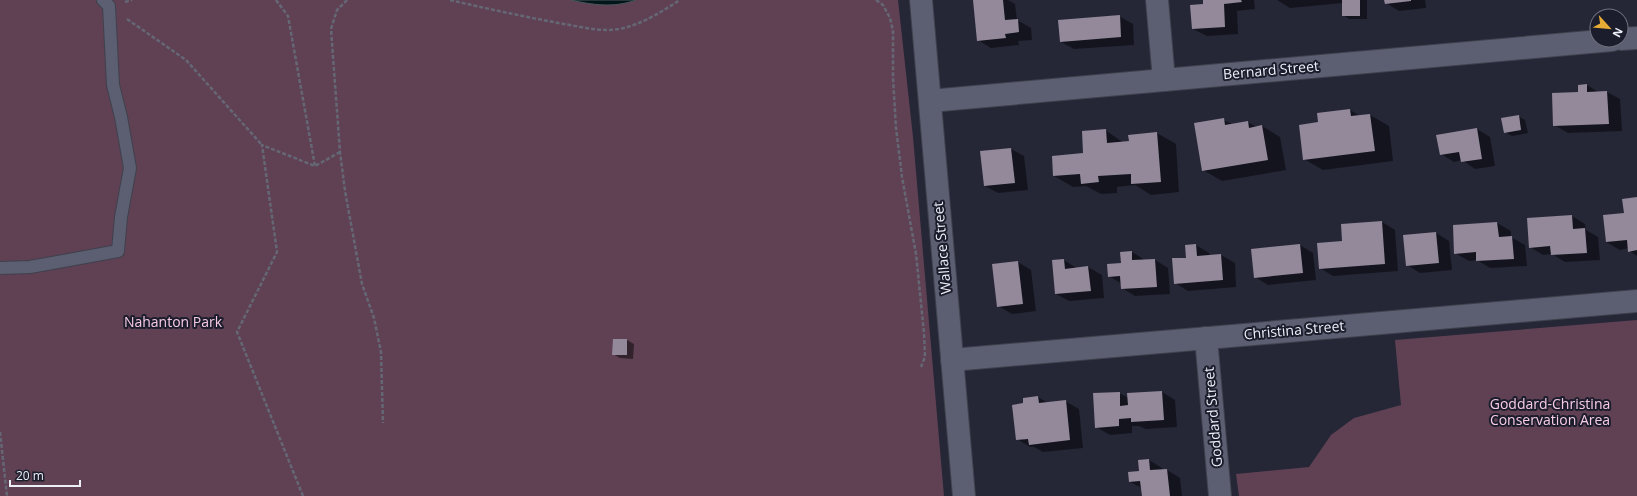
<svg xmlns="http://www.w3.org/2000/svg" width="1637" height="496" font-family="'Open Sans',sans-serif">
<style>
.green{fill:#5f4153}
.water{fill:#021519;stroke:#48565c}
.shadow{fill:#0007}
.building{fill:#93899b}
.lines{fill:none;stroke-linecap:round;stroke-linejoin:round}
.lane-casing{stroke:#3f414e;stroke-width:14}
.street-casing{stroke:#3f414e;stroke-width:24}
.path{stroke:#656775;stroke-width:2.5;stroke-dasharray:4 2;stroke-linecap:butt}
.lane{stroke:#5c5f71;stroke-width:12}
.street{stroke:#5c5f71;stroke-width:22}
.labels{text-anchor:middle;stroke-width:4;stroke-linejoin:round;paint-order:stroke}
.street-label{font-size:14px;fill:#eceef8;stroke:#1b1d2c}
.park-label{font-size:14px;fill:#f8cbe5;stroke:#1b1d2c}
</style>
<rect width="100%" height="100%" fill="#252737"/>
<g class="green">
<polygon points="0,0 898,0 913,137 944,496 0,496"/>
<polygon points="1637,320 1637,496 1239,496 1236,474 1309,467 1331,435 1354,418 1401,405 1395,340"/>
</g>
<path class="water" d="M571 0H636C615 8 592 5 571 0Z"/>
<g class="shadow">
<polygon points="974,0 1008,0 1015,4 1017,20 1031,28 1032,40 1018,41 1019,45 991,48 978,40"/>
<polygon points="1204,0 1254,0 1255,9 1237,11 1238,34 1207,36 1193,29 1204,4"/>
<polygon points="1277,0 1367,0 1367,19 1349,19 1343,15 1343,3 1290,8"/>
<polygon points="1385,0 1425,0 1426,8 1399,11 1386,3"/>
<polygon points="1119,16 1133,24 1134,45 1074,49 1061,42"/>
<polygon points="1587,85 1598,92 1607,92 1620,99 1622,131 1568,133 1554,125"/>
<polygon points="1350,110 1360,116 1370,115 1389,126 1393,161 1323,170 1304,159 1319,123"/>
<polygon points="1518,116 1525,120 1528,133 1512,136 1505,132"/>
<polygon points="1223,120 1232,124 1247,122 1257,127 1262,126 1280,137 1286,170 1222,181 1203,170"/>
<polygon points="1477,129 1490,137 1495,166 1475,169 1462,160 1454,162 1441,154"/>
<polygon points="1105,130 1124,143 1157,133 1176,144 1179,192 1151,195 1135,185 1117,187 1117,193 1101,194 1086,186 1073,187 1054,176 1084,154"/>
<polygon points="1011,149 1024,156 1028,190 998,193 985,186"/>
<polygon points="1637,198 1637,256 1629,251 1629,248 1620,250 1606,242"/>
<polygon points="1572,216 1585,224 1586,230 1598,237 1600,260 1565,262 1552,254 1543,255 1530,247"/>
<polygon points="1382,222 1395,230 1398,271 1333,276 1320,268 1343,242"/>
<polygon points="1497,223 1511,231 1511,237 1525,245 1527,266 1490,268 1477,260 1469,261 1455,253 1454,226"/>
<polygon points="1436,233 1449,241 1452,270 1420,273 1407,265"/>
<polygon points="1196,245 1209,253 1210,256 1221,255 1235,263 1236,287 1188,291 1175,283 1187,258"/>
<polygon points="1300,245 1313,253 1316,280 1268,285 1255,277"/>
<polygon points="1132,252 1145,260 1155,260 1168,268 1170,294 1135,296 1122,288 1122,284 1109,276"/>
<polygon points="1064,260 1078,269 1088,267 1102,275 1104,298 1069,301 1056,294"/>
<polygon points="1018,262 1031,270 1036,311 1012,314 998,306"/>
<polygon points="614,340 627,340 634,344 633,359 620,358 613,354"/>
<polygon points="1162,392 1175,400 1177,427 1146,429 1139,426 1132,426 1132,433 1110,435 1096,427 1119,393 1129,398 1129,394"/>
<polygon points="1038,397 1048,403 1065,401 1079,409 1083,448 1043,452 1034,447 1030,447 1017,439 1024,404"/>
<polygon points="1149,460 1162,468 1162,470 1167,470 1180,478 1182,496 1143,496 1142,488 1130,482 1140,472"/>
</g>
<g class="building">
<polygon points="973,0 1003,0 1005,20 1018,19 1019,32 1005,34 1006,38 977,41"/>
<polygon points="1203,0 1241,0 1242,2 1224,4 1225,27 1192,29 1190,5 1203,4"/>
<rect x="1342" y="0" width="18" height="16"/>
<polygon points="1384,0 1411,0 1411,1 1385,4"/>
<polygon points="1120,15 1121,37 1060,42 1058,20"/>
<polygon points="1587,84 1587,92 1607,91 1609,124 1553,126 1552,93 1578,92 1578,85"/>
<polygon points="1350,109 1351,116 1370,114 1375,151 1303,160 1299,125 1318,122 1317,113"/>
<polygon points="1519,115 1521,130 1504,133 1501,118"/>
<polygon points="1224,118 1225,125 1248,121 1249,128 1262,125 1268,160 1202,171 1194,123"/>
<polygon points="1477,128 1482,159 1461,162 1459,152 1440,155 1436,135"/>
<polygon points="1106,129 1107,143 1129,141 1128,135 1157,132 1161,182 1131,184 1131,174 1098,176 1099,182 1081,184 1080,174 1053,176 1052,156 1083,153 1082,131"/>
<polygon points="1011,148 1015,183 984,186 980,151"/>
<polygon points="1637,197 1637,250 1628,252 1627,240 1606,242 1603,215 1624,213 1622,199"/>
<polygon points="1572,215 1573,229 1585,228 1587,253 1551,255 1550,246 1529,248 1527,218"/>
<polygon points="1382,221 1385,264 1319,269 1317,243 1342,241 1341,224"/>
<polygon points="1497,222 1499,237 1512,236 1514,259 1476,261 1476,252 1454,254 1453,225"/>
<polygon points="1436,232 1439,263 1406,266 1403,235"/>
<polygon points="1196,244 1197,256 1221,254 1223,280 1174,284 1172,258 1186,258 1185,245"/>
<polygon points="1300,244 1303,273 1254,278 1251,249"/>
<polygon points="1132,251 1132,260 1155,259 1157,287 1121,289 1120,276 1108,277 1107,264 1121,263 1120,252"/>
<polygon points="1064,259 1065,269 1088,266 1091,291 1055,294 1052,260"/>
<polygon points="1018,261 1023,304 997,307 992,264"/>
<polygon points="613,339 627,339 627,355 612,355"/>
<polygon points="1162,391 1164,420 1131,422 1131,418 1119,419 1119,426 1095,428 1093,393 1120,392 1120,406 1128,405 1127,393"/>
<polygon points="1038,396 1039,403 1066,400 1070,440 1029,445 1028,439 1016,440 1012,405 1023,403 1023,398"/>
<polygon points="1149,459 1150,470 1167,469 1170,496 1142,496 1140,481 1129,482 1128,472 1139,471 1138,460"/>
</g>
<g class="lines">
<g class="lane-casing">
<polyline id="lane" points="0,268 30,267 118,251 121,217 130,168 121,117 113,85 109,6 103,0"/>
</g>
<g class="street-casing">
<g id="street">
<polyline points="921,0 964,496"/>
<polyline points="1157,0 1164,80"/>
<polyline points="1621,39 1637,38"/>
<polyline points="930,101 1612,40"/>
<polyline points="1206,338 1220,496"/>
<polyline points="952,360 1637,301"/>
</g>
</g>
<g class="path">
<polyline points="276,0 288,16 315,166"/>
<polyline points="347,0 337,10 331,29 340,152 345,191 362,284 374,318 381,352 383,423"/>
<path d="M450 0C488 9 526 17 564 24 582 27 601 32 619 29 641 25 661 12 680 0"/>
<polyline points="876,0 883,5 890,18 893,31 893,77 896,128 902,177 916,254 924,333 925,357 921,367"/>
<polyline points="125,2 132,0"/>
<polyline points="127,19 186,60 262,145"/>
<polyline points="0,432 7,496"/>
<polyline points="303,496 237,332 277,252 262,145 315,166 340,152"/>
</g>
<use href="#lane" class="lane"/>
<use href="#street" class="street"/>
</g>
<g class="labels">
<g class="street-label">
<text transform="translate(1271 70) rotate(-5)" y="5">Bernard Street</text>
<text transform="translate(942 248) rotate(-95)" y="5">Wallace Street</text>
<text transform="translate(1294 330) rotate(-5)" y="5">Christina Street</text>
<text transform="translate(1213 417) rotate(-95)" y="5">Goddard Street</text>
</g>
<g class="park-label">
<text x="173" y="327">Nahanton Park</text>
<text x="1550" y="409">Goddard-Christina<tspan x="1550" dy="16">Conservation Area</tspan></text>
</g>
</g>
<g transform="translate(1609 28) rotate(117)"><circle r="19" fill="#1b1d2c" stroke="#6f717e"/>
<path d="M0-3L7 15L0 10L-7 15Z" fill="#e7ac36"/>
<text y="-6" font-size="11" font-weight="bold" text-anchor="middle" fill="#eceef8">N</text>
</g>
<path d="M10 480v6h70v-6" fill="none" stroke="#eceef8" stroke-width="2"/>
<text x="16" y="480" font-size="12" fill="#eceef8" stroke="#1b1d2c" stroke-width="3" paint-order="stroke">20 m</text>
</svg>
